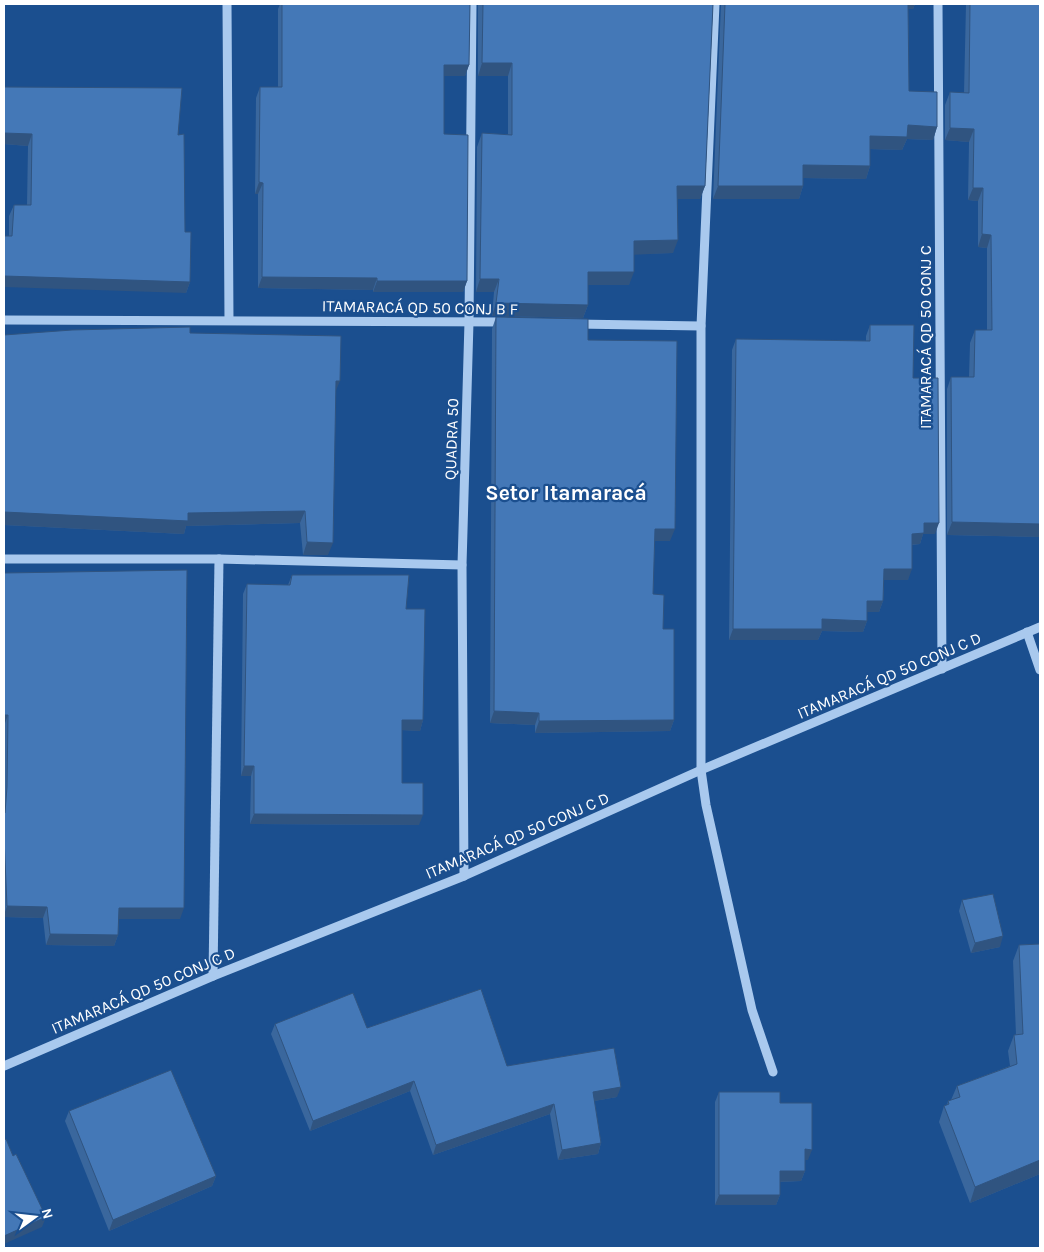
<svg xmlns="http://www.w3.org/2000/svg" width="1044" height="1252" font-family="Karla,sans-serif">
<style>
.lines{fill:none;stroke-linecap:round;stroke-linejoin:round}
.minor{stroke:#a9c9ee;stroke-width:9}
.wall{fill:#3a679d}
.shaded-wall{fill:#305480}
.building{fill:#4478b7;stroke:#305480}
.labels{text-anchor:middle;stroke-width:4.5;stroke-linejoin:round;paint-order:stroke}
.street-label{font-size:16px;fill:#fff;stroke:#1b4f8f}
.district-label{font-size:21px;font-weight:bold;fill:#fff;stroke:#1b4f8f}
</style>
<rect width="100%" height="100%" fill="#1b4f8f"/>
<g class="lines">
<g class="minor">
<polyline points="227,4 229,320"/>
<polyline points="715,4 701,326 701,770 706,805 752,1010 773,1072"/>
<polyline points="938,4 942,669"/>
<polyline points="4,320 505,322"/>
<polyline points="576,324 701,326"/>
<polyline points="4,559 219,559 462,565"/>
<polyline points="1027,632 1040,670"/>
<polyline points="464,876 462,565 469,322 472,4"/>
<polyline points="213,976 219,559"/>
<polyline points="4,1066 213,976 464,876 701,770 1040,627"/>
</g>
</g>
<g class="wall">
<polygon points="280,4 470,4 469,65 465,76 444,76 444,134 467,281 463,292 373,292 373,290 258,288 258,194 255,194 256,98 260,87 278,87 278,9"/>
<polygon points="478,4 713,4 705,186 700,199 677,199 673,253 634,254 629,285 588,285 588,305 583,318 492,316 494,292 476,292 477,147 482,133 508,135 508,76 478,76"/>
<polygon points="721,4 915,4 913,9 908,9 909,91 937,127 933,140 907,139 902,150 870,149 870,166 866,179 803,178 803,186 799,199 713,199"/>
<polygon points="966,4 1040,4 1040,537 947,535 947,389 951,377 969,377 970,343 975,330 987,330 987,248 978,247 978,201 968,200 969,142 945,140 945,105 950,92 964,93"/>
<polygon points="4,87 178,135 185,232 190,282 186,293 9,236 9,216 14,205 27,205 28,146 4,144"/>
<polygon points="496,317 588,340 670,541 654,541 653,594 663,629 674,720 670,731 535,733 535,725 490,723 492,329"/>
<polygon points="870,325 913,378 935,534 923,534 920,544 912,545 908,580 884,580 883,601 879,612 867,612 867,621 863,632 822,631 818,640 729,640 732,350 736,339 866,341 866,336"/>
<polygon points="190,333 335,393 328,555 303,555 300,523 186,526 184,534 4,525 4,335"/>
<polygon points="4,573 180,919 118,919 118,935 114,946 46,945 43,918 4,917"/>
<polygon points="292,575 406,609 423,720 420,731 402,730 402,783 419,825 250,824 251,776 241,776 243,594 247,584 288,585"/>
<polygon points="962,900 1000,947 971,953 959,911"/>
<polygon points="1040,944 1040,1174 970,1203 939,1122 944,1106 947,1105 948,1101 951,1100 957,1086 1010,1066 1008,1051 1014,1035 1016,1035 1013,961 1019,945"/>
<polygon points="275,1024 367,1028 507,1066 617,1097 594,1101 601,1143 598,1154 558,1160 550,1114 433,1155 410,1091 310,1131 271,1034"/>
<polygon points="719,1092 780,1103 808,1160 805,1160 805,1171 801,1181 780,1182 780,1195 776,1205 715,1205 715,1102"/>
<polygon points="69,1111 216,1176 212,1186 109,1231 65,1121"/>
</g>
<g class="shaded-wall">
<polygon points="905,4 915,4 913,9 903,9"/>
<polygon points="482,63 512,63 508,76 478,76"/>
<polygon points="444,65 469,65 465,76 440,76"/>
<polygon points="908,125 937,127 933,140 907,139 902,150 866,149 870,136"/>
<polygon points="950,128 974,129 969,142 945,140"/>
<polygon points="4,133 32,134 28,146 4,144"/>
<polygon points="803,165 870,166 866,179 799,178"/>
<polygon points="259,182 263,183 258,194 255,194"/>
<polygon points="677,186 705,186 700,199 672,199"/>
<polygon points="718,186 803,186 799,199 713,199"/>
<polygon points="973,188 983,188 978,201 968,200"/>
<polygon points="982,234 991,235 987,248 978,247"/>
<polygon points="678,240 673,253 629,255 634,241"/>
<polygon points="588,272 634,272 629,285 583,285"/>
<polygon points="4,276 190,282 186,293 4,287"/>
<polygon points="262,277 377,278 373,290 258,288"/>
<polygon points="480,279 499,279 494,292 476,292"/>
<polygon points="377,281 467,281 463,292 373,292"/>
<polygon points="496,303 588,305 583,318 492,316"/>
<polygon points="336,381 340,381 335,393"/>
<polygon points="305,511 300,523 186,526 184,534 4,525 4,512 188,513"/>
<polygon points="952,522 1040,524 1040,537 947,535"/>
<polygon points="924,523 939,523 935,534 923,534 920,544 908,545 912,534"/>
<polygon points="655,529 675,529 670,541 650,541"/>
<polygon points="307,542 333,543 328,555 303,555"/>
<polygon points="884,569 912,569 908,580 880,580"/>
<polygon points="867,601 883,601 879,612 863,612"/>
<polygon points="822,619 867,621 863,632 822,631 818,640 729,640 733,629"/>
<polygon points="494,711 539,713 535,725 490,723"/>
<polygon points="4,715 8,715 4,726"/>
<polygon points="402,720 423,720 420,731 398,730"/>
<polygon points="674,720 670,731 535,733 539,721"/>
<polygon points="244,766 254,766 251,776 241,776"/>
<polygon points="254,814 423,815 419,825 250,824"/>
<polygon points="7,906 47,907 43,918 4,917 4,915"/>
<polygon points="119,908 184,908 180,919 115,919"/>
<polygon points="50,934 118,935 114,946 46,945"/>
<polygon points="1003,936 1000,947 971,953 975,943"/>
<polygon points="414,1081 410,1091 310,1131 313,1121"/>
<polygon points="621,1087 617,1097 589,1102 593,1092"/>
<polygon points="554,1104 550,1114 433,1155 436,1145"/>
<polygon points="601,1143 598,1154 558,1160 562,1150"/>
<polygon points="805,1149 812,1150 808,1160 801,1160"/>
<polygon points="1040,1160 1040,1174 970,1203 975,1187"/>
<polygon points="780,1171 805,1171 801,1181 776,1182"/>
<polygon points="216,1176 212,1186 109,1231 113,1220"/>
<polygon points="719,1195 780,1195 776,1205 715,1205"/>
<polygon points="46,1217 42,1227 4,1244 4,1236"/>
</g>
<g class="building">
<polygon points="282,4 470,4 469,65 444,65 444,134 468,135 467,281 377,281 377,278 262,277 263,183 259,182 260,87 282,87"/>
<polygon points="483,4 713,4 705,186 677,186 678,240 634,241 634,272 588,272 588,305 496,303 499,279 480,279 482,133 512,135 512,63 482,63"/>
<polygon points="725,4 908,4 909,91 937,92 937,127 908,125 907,137 870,136 870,166 803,165 803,186 718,186"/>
<polygon points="970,4 1040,4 1040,524 952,522 951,377 974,377 975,330 992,330 991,235 982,234 983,188 973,188 974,129 950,128 950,92 969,93"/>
<polygon points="4,87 182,88 178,135 184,134 185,232 191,232 190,282 4,276 4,236 12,236 14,205 31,205 32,134 4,133"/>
<polygon points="496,317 588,319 588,340 677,341 675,529 655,529 653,594 664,595 663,629 674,629 674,720 539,721 539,713 494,711"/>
<polygon points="870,325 914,325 913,378 938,378 939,523 924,523 924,533 912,534 912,569 884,569 883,601 867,601 867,621 822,619 822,629 733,629 736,339 870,341"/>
<polygon points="190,327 190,333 341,336 340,381 336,381 333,543 307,542 305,511 188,513 188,521 4,512 4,335 72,330"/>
<polygon points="187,570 184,908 119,908 118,935 50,934 47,907 7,906 4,837 4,813 5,813 7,787 8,715 4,715 4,573"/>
<polygon points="292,575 409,575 406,609 425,609 423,720 402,720 402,783 423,783 423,815 254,814 254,766 244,766 247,584 290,585"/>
<polygon points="993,894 1003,936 975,943 962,900"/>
<polygon points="1040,944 1040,1160 975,1187 944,1106 949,1104 948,1101 960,1097 957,1086 1017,1064 1014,1035 1023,1034 1019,945"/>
<polygon points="481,989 507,1066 614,1048 621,1087 593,1092 601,1143 562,1150 554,1104 436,1145 414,1081 313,1121 275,1024 353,993 367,1028"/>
<polygon points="171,1070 216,1176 113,1220 69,1111"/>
<polygon points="719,1092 780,1092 780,1103 812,1103 812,1150 805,1149 805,1171 780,1171 780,1195 719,1195"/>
<polygon points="6,1139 13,1156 16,1154 46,1217 4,1236 4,1140"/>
</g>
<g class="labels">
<g class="street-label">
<text transform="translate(420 307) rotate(1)" y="6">ITAMARACÁ QD 50 CONJ B F</text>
<text transform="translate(925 337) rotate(-90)" y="6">ITAMARACÁ QD 50 CONJ C</text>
<text transform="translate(451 439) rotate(-88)" y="6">QUADRA 50</text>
<text transform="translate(889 675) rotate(-23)" y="6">ITAMARACÁ QD 50 CONJ C D</text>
<text transform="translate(517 835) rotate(-23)" y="6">ITAMARACÁ QD 50 CONJ C D</text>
<text transform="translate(143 990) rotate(-23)" y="6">ITAMARACÁ QD 50 CONJ C D</text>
</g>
<g class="district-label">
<text x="566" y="500">Setor Itamaracá</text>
</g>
</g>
<rect width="1044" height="1252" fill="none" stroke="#ffffff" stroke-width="10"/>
<g transform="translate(35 1217) rotate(75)" stroke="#1b4f8f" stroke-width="4" paint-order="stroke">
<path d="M0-4L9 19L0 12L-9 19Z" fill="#ffffff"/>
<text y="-8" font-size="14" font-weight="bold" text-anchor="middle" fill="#ffffff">N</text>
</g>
</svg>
